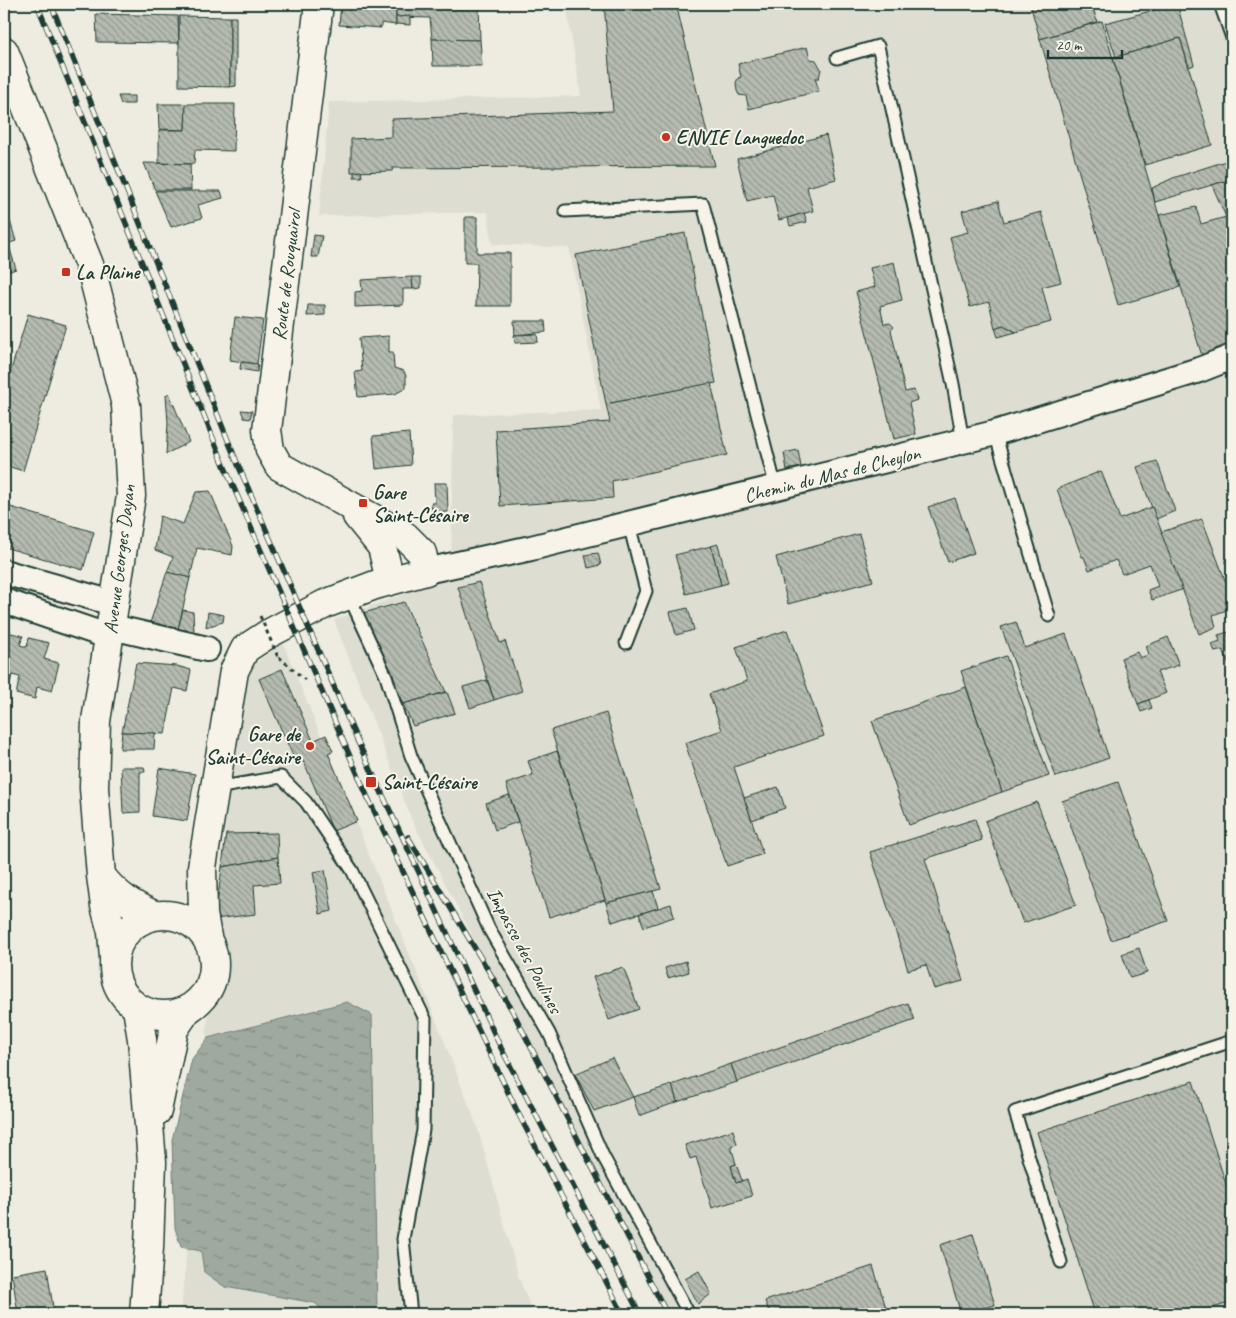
<svg xmlns="http://www.w3.org/2000/svg" width="1236" height="1318" font-family="Caveat,sans-serif">
<style>
.built{fill:#ddddd2}
.water{fill:url(#water-ripples);stroke:#6c7e74}
.building{fill:url(#building-back-hatch);stroke:#1f3d34}
.lines{fill:none;stroke-linecap:round;stroke-linejoin:round}
.lane-casing{stroke:#1f3d34;stroke-width:15}
.street-casing{stroke:#1f3d34;stroke-width:28}
.secondary-casing{stroke:#1f3d34;stroke-width:31}
.path{stroke:#1f3d34;stroke-width:3;stroke-dasharray:4 4;stroke-linecap:butt}
.lane{stroke:#f7f3e8;stroke-width:11}
.street{stroke:#f7f3e8;stroke-width:24}
.secondary{stroke:#f7f3e8;stroke-width:28}
.rail-casing{stroke:#1f3d34;stroke-width:5.5}
.rail{stroke:#f7f3e8;stroke-width:4;stroke-dasharray:11;stroke-linecap:butt}
.path-bridge{stroke:#1f3d34;stroke-width:3;stroke-dasharray:4 4;stroke-linecap:butt}
.poi-dot{fill:#c8321e;stroke:#f7f3e8;stroke-width:2}
.labels{text-anchor:middle;stroke-width:4;stroke-linejoin:round;paint-order:stroke}
.poi-label{font-size:20px;font-weight:bold;fill:#1f3d34;stroke:#f7f3e8;text-anchor:start}
.street-label{font-size:20px;fill:#1f3d34;stroke:#f7f3e8}
</style>
<defs>
<pattern id="water-ripples" width="26" height="14" patternUnits="userSpaceOnUse" patternTransform="scale(1.25)"><rect width="26" height="14" fill="#9fa99f"/><path d="M2 4q2-2 4 0t4 0M15 11q2-2 4 0t4 0" fill="none" stroke="#818b82"/></pattern>
<pattern id="building-back-hatch" width="6" height="6" patternUnits="userSpaceOnUse" patternTransform="scale(1.25)"><rect width="6" height="6" fill="#b5bbb0"/><path d="M-1 5l2 2M0 0l6 6M5-1l2 2" fill="none" stroke="#939990"/></pattern>
</defs>
<rect width="100%" height="100%" fill="#eeece1"/>
<filter id="ink" filterUnits="userSpaceOnUse"><feTurbulence type="fractalNoise" baseFrequency=".02" numOctaves="2"/><feDisplacementMap in="SourceGraphic" scale="10" xChannelSelector="R" yChannelSelector="G"/><feConvolveMatrix kernelMatrix="1 2 1 2 8 2 1 2 1" color-interpolation-filters="sRGB"/></filter>
<g filter="url(#ink)">
<g class="built">
<polygon points="566,4 1232,4 1232,1314 669,1314 411,818 334,620 451,576 453,415 601,410 569,248 492,244 488,212 319,216 329,102 581,96"/>
<polygon points="283,643 429,1002 477,1126 519,1278 533,1314 181,1314 239,675"/>
</g>
<polygon class="water" points="347,1002 372,1015 377,1314 326,1314 315,1303 225,1287 204,1272 201,1251 181,1247 175,1228 172,1140 192,1059 208,1038"/>
<g class="building">
<polygon points="341,4 396,4 396,25 381,23 381,28 339,25"/>
<polygon points="396,4 479,4 480,40 432,39 430,18 396,17"/>
<polygon points="493,4 546,4 546,5 493,6"/>
<polygon points="604,4 676,4 715,166 393,168 392,171 351,172 351,139 392,137 392,119 613,111"/>
<polygon points="1030,4 1092,4 1097,22 1040,39"/>
<polygon points="1177,4 1194,65 1189,67 1180,38 1116,57 1105,23"/>
<polygon points="96,14 178,16 179,43 97,42"/>
<polygon points="179,16 230,17 230,87 179,86"/>
<polygon points="410,16 410,25 396,24 396,17"/>
<polygon points="230,17 236,17 236,86 230,87"/>
<polygon points="1102,21 1180,287 1118,305 1040,39"/>
<polygon points="1180,38 1212,145 1145,165 1113,58"/>
<polygon points="432,39 480,40 482,66 433,66"/>
<polygon points="807,47 810,59 816,60 821,69 819,78 815,78 819,91 749,109 746,96 739,95 737,91 736,83 738,78 741,77 738,64"/>
<polygon points="118,96 134,96 134,104 121,104"/>
<polygon points="158,104 186,104 185,130 159,129"/>
<polygon points="186,104 235,104 234,151 195,150 194,164 159,163 159,130 185,130"/>
<polygon points="826,135 836,179 807,187 813,211 779,220 773,195 747,201 737,159"/>
<polygon points="1232,159 1232,179 1155,202 1152,188 1173,178"/>
<polygon points="144,163 190,164 191,190 155,190"/>
<polygon points="361,171 362,177 354,177 354,172"/>
<polygon points="1232,179 1232,317 1230,318 1232,344 1202,356 1159,215 1196,207 1201,224 1226,217 1212,185"/>
<polygon points="155,191 221,191 223,198 198,205 202,218 171,227"/>
<polygon points="998,201 1004,222 1041,212 1061,282 1042,287 1051,322 1016,332 1003,325 995,328 989,302 970,307 950,237 968,232 962,211"/>
<polygon points="804,213 807,222 790,226 788,218"/>
<polygon points="465,217 477,217 477,253 510,253 510,306 476,306 477,263 465,263"/>
<polygon points="10,221 16,241 4,245 4,223"/>
<polygon points="685,233 716,383 606,404 576,255"/>
<polygon points="314,235 322,236 318,257 311,257"/>
<polygon points="9,246 16,269 4,273 4,248"/>
<polygon points="894,262 902,300 880,306 884,324 890,323 894,327 891,330 905,392 914,390 917,400 909,403 916,434 894,439 856,292 875,287 870,268"/>
<polygon points="412,277 413,289 403,289 403,305 355,307 355,292 362,291 361,280"/>
<polygon points="412,277 421,277 421,288 413,289"/>
<polygon points="308,305 325,305 325,315 307,316"/>
<polygon points="28,314 66,325 23,471 4,465 4,393"/>
<polygon points="235,317 263,320 257,364 230,360"/>
<polygon points="514,321 545,321 546,332 515,335"/>
<polygon points="1003,325 1016,332 998,337 995,328"/>
<polygon points="537,334 538,342 515,343 514,335"/>
<polygon points="389,336 389,352 393,352 394,368 404,371 406,376 406,388 395,394 358,397 355,372 362,371 359,338"/>
<polygon points="241,362 258,364 257,372 240,369"/>
<polygon points="711,383 727,455 612,481 613,498 500,506 496,430 610,422 606,404"/>
<polygon points="169,393 189,442 166,454 168,423 166,395"/>
<polygon points="241,410 252,411 250,419 244,418"/>
<polygon points="409,433 411,465 376,469 373,436"/>
<polygon points="798,450 801,467 787,470 784,453"/>
<polygon points="1157,461 1175,511 1156,519 1137,467"/>
<polygon points="1101,471 1120,519 1152,507 1184,589 1152,600 1148,590 1158,586 1150,564 1122,574 1116,560 1089,570 1084,557 1082,557 1057,489"/>
<polygon points="434,483 447,483 448,512 432,513 431,503 435,503"/>
<polygon points="210,491 233,546 232,555 197,548 190,578 167,572 173,557 155,550 160,516 183,524 196,492"/>
<polygon points="955,498 974,553 948,562 928,507"/>
<polygon points="4,505 94,532 83,570 4,547"/>
<polygon points="1202,519 1232,598 1232,608 1213,615 1216,627 1199,634 1161,532"/>
<polygon points="859,534 873,581 788,604 776,557"/>
<polygon points="718,544 728,583 721,585 711,546"/>
<polygon points="711,546 721,585 686,594 675,555"/>
<polygon points="598,553 601,565 588,568 585,555"/>
<polygon points="167,572 190,578 178,629 150,623"/>
<polygon points="479,582 500,643 505,641 522,691 494,700 458,587"/>
<polygon points="404,602 446,692 403,704 363,613"/>
<polygon points="688,608 694,630 676,635 670,612"/>
<polygon points="183,610 193,612 194,631 178,629"/>
<polygon points="208,612 224,615 223,622 206,627"/>
<polygon points="1016,622 1025,648 1066,634 1109,758 1056,777 1001,627"/>
<polygon points="787,630 824,736 734,767 763,854 727,866 685,743 722,730 709,694 747,681 736,647"/>
<polygon points="4,631 23,636 20,645 27,647 29,638 49,643 44,659 59,663 52,691 37,687 35,699 16,694 20,677 12,675 8,691 4,690"/>
<polygon points="1232,631 1232,670 1231,670 1223,650 1215,652 1212,644 1220,641 1218,635"/>
<polygon points="1168,637 1179,665 1157,672 1166,693 1138,704 1121,658 1137,652 1140,658 1149,654 1146,646"/>
<polygon points="1006,656 1049,776 1002,792 961,671"/>
<polygon points="136,663 177,666 191,670 187,691 174,688 165,734 122,732"/>
<polygon points="282,669 313,741 326,735 333,751 328,753 357,821 333,831 304,762 297,765 259,679"/>
<polygon points="487,680 494,700 470,708 463,687"/>
<polygon points="966,687 1002,792 909,825 872,721"/>
<polygon points="447,692 455,713 413,726 403,704"/>
<polygon points="1149,700 1152,708 1141,712 1138,704"/>
<polygon points="606,713 661,889 606,903 551,730"/>
<polygon points="122,732 155,733 154,749 120,749"/>
<polygon points="557,751 605,900 549,917 506,784 533,775 528,761"/>
<polygon points="121,767 144,767 145,772 140,772 140,812 123,813"/>
<polygon points="159,768 195,774 187,821 152,816"/>
<polygon points="1118,782 1168,921 1111,940 1062,801"/>
<polygon points="778,787 785,808 752,820 744,798"/>
<polygon points="509,795 518,822 495,830 486,803"/>
<polygon points="1037,802 1076,905 1023,923 985,821"/>
<polygon points="975,819 982,840 925,859 963,981 934,989 926,965 908,970 870,852"/>
<polygon points="277,833 278,857 222,867 226,834"/>
<polygon points="278,857 280,883 254,885 256,914 215,919 222,867"/>
<polygon points="325,870 332,911 320,914 313,872"/>
<polygon points="653,891 658,908 612,922 606,903"/>
<polygon points="671,904 674,917 644,927 639,914"/>
<polygon points="1139,948 1147,973 1130,978 1122,954"/>
<polygon points="686,961 689,972 668,978 665,968"/>
<polygon points="623,967 639,1009 609,1020 593,977"/>
<polygon points="908,1003 915,1020 737,1082 731,1064"/>
<polygon points="612,1058 633,1097 594,1111 575,1074"/>
<polygon points="731,1064 737,1082 677,1102 672,1085"/>
<polygon points="1193,1081 1232,1203 1232,1302 1194,1314 1095,1314 1037,1132"/>
<polygon points="672,1085 677,1102 639,1116 633,1097"/>
<polygon points="733,1130 737,1144 731,1146 736,1164 731,1166 736,1183 747,1179 752,1196 712,1208 696,1157 690,1159 685,1145"/>
<polygon points="736,1164 742,1181 736,1183 731,1166"/>
<polygon points="973,1234 995,1305 961,1314 940,1245"/>
<polygon points="873,1266 888,1314 770,1314 765,1301"/>
<polygon points="47,1268 54,1314 18,1314 12,1274"/>
<polygon points="699,1271 711,1294 698,1304 685,1279"/>
</g>
<g class="lines">
<g class="lane-casing">
<g id="lane">
<polyline points="1220,4 1232,38"/>
<polyline points="837,58 878,46 953,384 963,441"/>
<polyline points="565,211 703,204 776,488"/>
<polyline points="995,433 1049,616"/>
<polyline points="348,594 386,676 411,756 489,929 549,1033 603,1156 689,1314"/>
<polyline points="626,643 646,591 629,524"/>
<polyline points="216,788 281,777 306,802 352,870 425,1019 423,1130 403,1239 411,1314"/>
<polyline points="1061,1262 1015,1112 1232,1041"/>
</g>
</g>
<g class="street-casing">
<g id="street">
<polyline points="426,571 531,548 995,433 1199,370 1232,357"/>
<polyline points="4,572 116,604"/>
<polyline points="4,601 110,637"/>
<polyline points="112,627 207,649"/>
</g>
</g>
<g class="secondary-casing">
<g id="secondary">
<polyline points="4,51 92,272 126,405 131,496 96,721 94,788 101,876 105,906 112,932 114,958"/>
<polyline points="357,516 382,547 390,580"/>
<path d="M102 877C117 896 132 905 154 915"/>
<circle cx="164" cy="965" r="50"/>
<polyline points="207,937 203,914 202,867 234,671 245,649 268,634 325,604 375,585 426,571 422,553 405,536 279,466 270,450 267,430 319,4"/>
<polyline points="137,1008 142,1039 152,1162 149,1248 144,1314"/>
<polyline points="157,1111 174,1029 187,1010"/>
</g>
</g>
<polyline class="path" points="279,657 305,680"/>
<use href="#lane" class="lane"/>
<use href="#street" class="street"/>
<use href="#secondary" class="secondary"/>
<g class="rail-casing">
<g id="rail">
<polyline points="37,4 224,465 368,798 518,1113 623,1314"/>
<polyline points="51,4 236,460 357,740 501,1048 640,1314"/>
<polyline points="408,837 512,1010 667,1314"/>
</g>
</g>
<use href="#rail" class="rail"/>
<polyline class="path-bridge" points="260,616 278,657"/>
</g>
</g>
<g class="poi-dot">
<circle cx="666" cy="137" r="5"/>
<rect x="61" y="267" width="10" height="10" rx="2.5"/>
<rect x="358" y="498" width="10" height="10" rx="2.5"/>
<circle cx="310" cy="746" r="5"/>
<rect x="365" y="776" width="12" height="12" rx="2.5"/>
</g>
<g class="labels">
<g class="poi-label">
<text x="676" y="144">ENVIE Languedoc</text>
<text x="76" y="279">La Plaine</text>
<text x="373" y="499">Gare<tspan x="373" dy="23">Saint-Césaire</tspan></text>
<text x="300" y="741" text-anchor="end">Gare de<tspan x="300" dy="23">Saint-Césaire</tspan></text>
<text x="382" y="789">Saint-Césaire</text>
</g>
<g class="street-label">
<text transform="translate(286 275) rotate(-83)" y="7">Route de Rouquairol</text>
<text transform="translate(832 474) rotate(-14)" y="7">Chemin du Mas de Cheylon</text>
<text transform="translate(119 559) rotate(-83)" y="7">Avenue Georges Dayan</text>
<text transform="translate(525 950) rotate(62)" y="7">Impasse des Poulines</text>
</g>
</g>
<rect width="1236" height="1318" fill="none" stroke="#f7f3e8" stroke-width="20"/>
<rect x="10" y="10" width="1216" height="1298" fill="none" stroke="#1f3d34" stroke-width="2" filter="url(#ink)"/>
<path d="M1048 50v8h74v-8" fill="none" stroke="#1f3d34" stroke-width="2.5"/>
<text x="1056" y="50" font-size="15" fill="#1f3d34" stroke="#f7f3e8" stroke-width="4" paint-order="stroke">20 m</text>
</svg>
